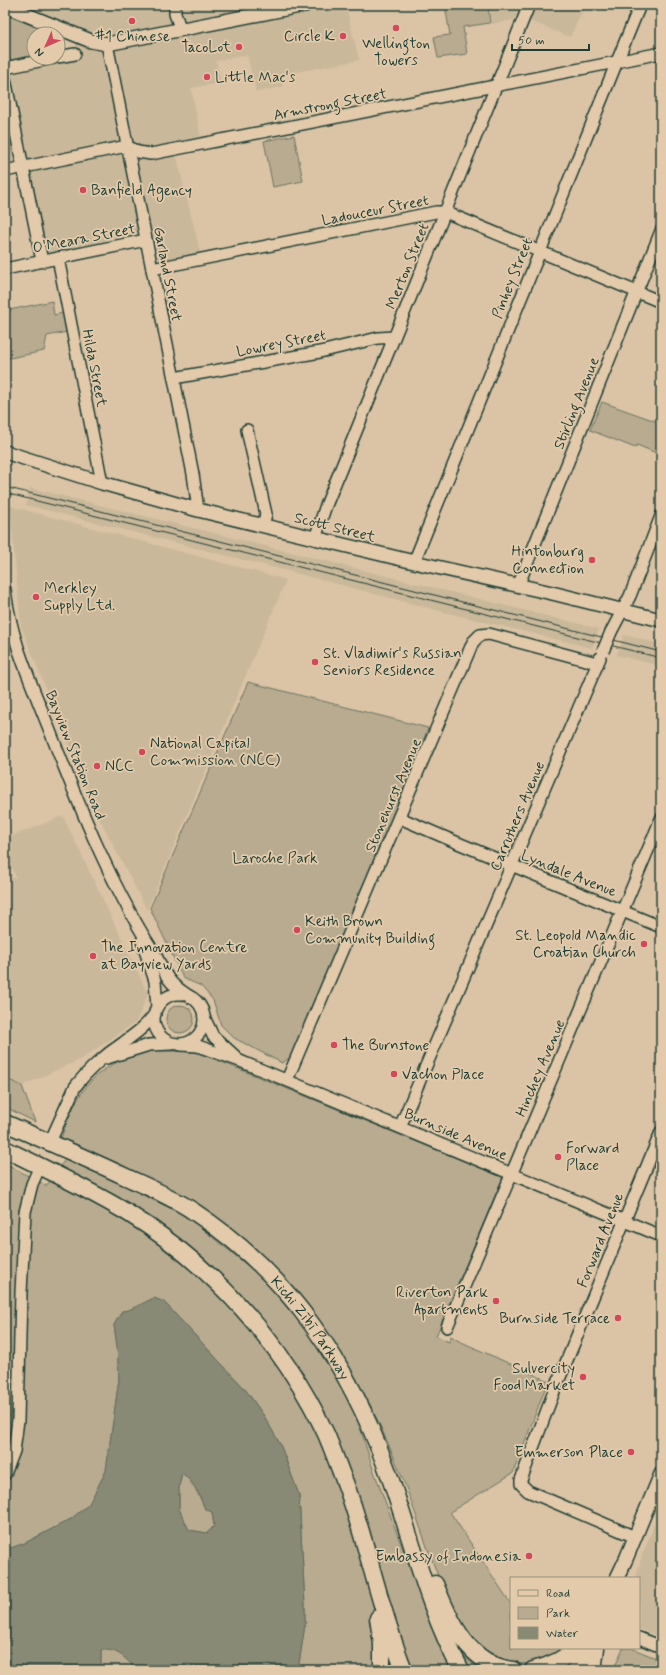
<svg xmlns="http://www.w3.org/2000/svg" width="666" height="1675" font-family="Mynerve,sans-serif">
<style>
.built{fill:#c9b89a}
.green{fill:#b8ab90;stroke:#6c7462}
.water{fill:#898a74;stroke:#5f6b5a;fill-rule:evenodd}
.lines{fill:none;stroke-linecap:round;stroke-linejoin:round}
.minor-casing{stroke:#1f3d34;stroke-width:14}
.major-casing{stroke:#1f3d34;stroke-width:16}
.highway-casing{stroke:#1f3d34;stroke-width:19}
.minor{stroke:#e2caaa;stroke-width:11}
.major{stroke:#e2caaa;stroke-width:13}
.highway{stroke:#e2caaa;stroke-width:16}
.tram{stroke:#1f3d34;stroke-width:1}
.minor-bridge-casing{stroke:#1f3d34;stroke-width:14;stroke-linecap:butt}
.minor-bridge{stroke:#e2caaa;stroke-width:11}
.poi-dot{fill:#d1495b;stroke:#e2caaa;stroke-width:1.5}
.labels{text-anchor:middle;stroke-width:3.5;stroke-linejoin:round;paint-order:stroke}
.poi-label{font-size:15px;fill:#1f3d34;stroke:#e2caaa;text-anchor:start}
.street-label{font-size:15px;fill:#1f3d34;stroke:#e2caaa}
.park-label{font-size:15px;fill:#274239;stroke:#e2caaa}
</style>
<rect width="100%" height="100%" fill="#dac4a5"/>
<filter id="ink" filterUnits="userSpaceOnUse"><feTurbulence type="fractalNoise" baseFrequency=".025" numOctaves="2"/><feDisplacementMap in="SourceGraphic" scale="8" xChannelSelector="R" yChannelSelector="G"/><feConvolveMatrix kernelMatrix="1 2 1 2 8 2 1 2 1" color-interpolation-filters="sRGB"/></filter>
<g filter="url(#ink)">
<g class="built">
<polygon points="5,5 382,5 347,11 359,60 281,75 283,87 256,92 247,55 216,61 221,83 191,88 203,148 176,154 200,252 156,264 152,246 40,269 18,163 5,166 5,72 76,57 76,43 58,35 58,34 55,34 5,12"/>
<polygon points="488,5 634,5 583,10 570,37 517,16 513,20 492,24"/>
<polygon points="30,488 290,552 599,629 592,648 444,612 284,570 26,505"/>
<polygon points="10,506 286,580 147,910 93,806 21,626"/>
<polygon points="624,635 661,644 661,666 617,655"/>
<polygon points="63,816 148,994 136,1022 81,1059 22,1086 5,1078 5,882 16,877 5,854 5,839"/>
<polygon points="661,1508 661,1637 639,1629 639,1578 636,1578 641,1558"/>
</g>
<g class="green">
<polygon points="445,5 488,5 490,23 463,27 467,54 438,58 434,37 450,35"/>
<polygon points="5,15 7,15 54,34 34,34 34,55 5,61"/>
<polygon points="294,135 303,181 273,187 264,141"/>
<polygon points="52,301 54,315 63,313 67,332 47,336 44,351 5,359 5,311"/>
<polygon points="602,402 661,423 661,455 637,445 635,448 590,430"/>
<polygon points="248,682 428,728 368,882 291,1057 282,1063 234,1038 221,1025 213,1000 201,986 183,978 150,908"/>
<circle cx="180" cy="1019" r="14"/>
<path d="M146 1050 194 1052 217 1060 503 1177 436 1336 449 1342 451 1336 457 1340 548 1381 513 1473 450 1512 511 1604V1648H568C532 1673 495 1668 467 1634 462 1628 458 1618 454 1610 430 1565 418 1515 398 1467 356 1364 305 1281 212 1215 166 1182 112 1161 61 1138 80 1086 92 1069 146 1050Z"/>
<polygon points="5,1078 22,1086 35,1122 5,1107"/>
<polygon points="66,1158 185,1215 258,1274 316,1341 355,1411 372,1466 433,1630 472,1663 488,1670 298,1670 305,1625 305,1605 299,1495 280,1444 264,1416 245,1389 164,1302 154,1298 129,1310 122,1311 114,1325 117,1346 119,1379 106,1471 89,1504 71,1519 25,1543 5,1550 5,1163 46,1186"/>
<path d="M182 1473C193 1483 199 1495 205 1509L212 1512 214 1526 207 1533 189 1530 179 1509V1486Z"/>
<polygon points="623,1648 631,1648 661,1660 661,1670 613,1670"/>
<polygon points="112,1649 124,1657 132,1665 132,1670 101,1670 101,1650"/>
</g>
<path class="water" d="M154 1298 164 1302 245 1389 264 1416 280 1444 299 1495 305 1605V1625L298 1670H200L188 1663 181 1670H132V1665C122 1655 116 1649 101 1650V1670H50L39 1668 38 1670H5V1550L25 1543 71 1519 89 1504 106 1471 119 1379 117 1346 114 1325 122 1311 129 1310ZM182 1473C194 1481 200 1495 205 1509L212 1512 214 1526 207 1533 189 1530 179 1509V1486Z"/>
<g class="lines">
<g class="minor-casing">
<g id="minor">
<polyline points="175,5 175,14 181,30"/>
<polyline points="107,44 193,474 198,510"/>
<polyline points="58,57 75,54"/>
<polyline points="5,68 54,58"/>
<polyline points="5,79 42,261"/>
<polyline points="5,171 127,146 138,152 151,154 661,53"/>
<polyline points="58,258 102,483"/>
<polyline points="5,269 146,240"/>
<polyline points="152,269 436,212 445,212 661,302"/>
<polyline points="174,378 320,352 378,338 394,337"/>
<polyline points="247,430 266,514 263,525"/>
<polyline points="315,539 325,508 529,5"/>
<polyline points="414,562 640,5"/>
<polyline points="518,586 661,231"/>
<path d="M5 590C11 640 30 680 48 726 78 803 108 880 153 951 159 960 163 973 171 982 176 988 184 992 190 997"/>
<polyline points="611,632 630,596 661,516"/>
<polyline points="400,818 458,843 661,927"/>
<polyline points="142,941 155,981 157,1007"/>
<circle cx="179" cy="1019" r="25"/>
<polyline points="204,1017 213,1036 236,1057"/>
<polyline points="181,1045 198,1046 240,1061 661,1236"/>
<polyline points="107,1058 149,1045 172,1044"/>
<polyline points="287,1080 473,642 480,635 489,634 597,663"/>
<polyline points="400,1127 600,658"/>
<path d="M50 1142 75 1087C87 1071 106 1054 123 1043 136 1033 144 1028 155 1014"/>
<polyline points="447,1327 661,819"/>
<polyline points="5,1474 14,1451 18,1420 21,1293 25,1212 32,1184 40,1166"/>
<polyline points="635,1537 528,1491 521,1484 521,1480 553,1394 661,1132"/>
<polyline points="639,1638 661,1647"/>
</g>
</g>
<g class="major-casing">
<g id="major">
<polyline points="5,6 91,41 107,44 305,5"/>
<polyline points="5,452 102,483 198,510 414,562 552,593 661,620"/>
<polyline points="617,1578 626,1559 661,1474"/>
</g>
</g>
<g class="highway-casing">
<g id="highway">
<path id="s1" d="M5 1123C46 1141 86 1158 126 1177 148 1187 172 1197 193 1211 290 1275 349 1364 388 1472 412 1539 427 1607 461 1670"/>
<path d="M5 1149C46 1169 88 1189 128 1213 212 1265 284 1344 326 1434 333 1450 339 1468 346 1485 368 1546 380 1610 404 1670"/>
<path d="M435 1584C450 1620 468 1665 513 1670"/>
<polyline points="378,1618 382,1644 382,1670"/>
<path d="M533 1670C550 1666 564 1660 576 1648"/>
<polyline points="575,1670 585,1648"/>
<polyline points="593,1670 596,1648"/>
</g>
</g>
<use href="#minor" class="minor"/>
<use href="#major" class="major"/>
<use href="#highway" class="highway"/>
<g class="tram">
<polyline points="5,487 661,652"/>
<polyline points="5,493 661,658"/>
</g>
<g class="minor-bridge-casing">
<polyline id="minor-bridge" points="603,651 611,632"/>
</g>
<use href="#minor-bridge" class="minor-bridge"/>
</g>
</g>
<g class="poi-dot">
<circle cx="132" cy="21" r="4"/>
<circle cx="396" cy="28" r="4"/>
<circle cx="343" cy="36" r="4"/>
<circle cx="239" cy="47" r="4"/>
<circle cx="207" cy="77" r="4"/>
<circle cx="83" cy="190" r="4"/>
<circle cx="592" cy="560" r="4"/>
<circle cx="36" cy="597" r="4"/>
<circle cx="315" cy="662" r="4"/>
<circle cx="142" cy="752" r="4"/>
<circle cx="97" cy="766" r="4"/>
<circle cx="297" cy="930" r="4"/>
<circle cx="644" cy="944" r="4"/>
<circle cx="93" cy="956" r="4"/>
<circle cx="334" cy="1045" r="4"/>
<circle cx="394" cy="1074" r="4"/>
<circle cx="558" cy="1157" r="4"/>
<circle cx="496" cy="1301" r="4"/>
<circle cx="618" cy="1318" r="4"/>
<circle cx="583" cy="1377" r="4"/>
<circle cx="631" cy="1452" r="4"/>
<circle cx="529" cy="1556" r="4"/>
</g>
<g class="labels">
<g class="poi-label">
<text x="132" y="41" text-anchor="middle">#1 Chinese</text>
<text x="335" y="41" text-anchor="end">Circle K</text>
<text x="396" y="48" text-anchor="middle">Wellington<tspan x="396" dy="17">Towers</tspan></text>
<text x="231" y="52" text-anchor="end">TacoLot</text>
<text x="215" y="82">Little Mac's</text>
<text x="91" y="195">Banfield Agency</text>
<text x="584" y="556" text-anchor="end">Hintonburg<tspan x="584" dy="17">Connection</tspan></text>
<text x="44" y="593">Merkley<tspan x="44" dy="17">Supply Ltd.</tspan></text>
<text x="323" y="658">St. Vladimir's Russian<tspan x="323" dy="17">Seniors Residence</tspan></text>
<text x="150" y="748">National Capital<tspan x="150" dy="17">Commission (NCC)</tspan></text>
<text x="105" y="771">NCC</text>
<text x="305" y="926">Keith Brown<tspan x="305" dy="17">Community Building</tspan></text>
<text x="636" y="940" text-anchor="end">St. Leopold Mandic<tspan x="636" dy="17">Croatian Church</tspan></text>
<text x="101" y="952">The Innovation Centre<tspan x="101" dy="17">at Bayview Yards</tspan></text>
<text x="342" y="1050">The Burnstone</text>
<text x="402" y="1079">Vachon Place</text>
<text x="566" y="1153">Forward<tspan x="566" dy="17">Place</tspan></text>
<text x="488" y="1297" text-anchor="end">Riverton Park<tspan x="488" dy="17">Apartments</tspan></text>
<text x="610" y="1323" text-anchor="end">Burnside Terrace</text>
<text x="575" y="1373" text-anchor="end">Sulvercity<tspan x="575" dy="17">Food Market</tspan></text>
<text x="623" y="1457" text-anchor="end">Emmerson Place</text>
<text x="521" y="1561" text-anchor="end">Embassy of Indonesia</text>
</g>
<g class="street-label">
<text transform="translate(330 104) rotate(-11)" y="5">Armstrong Street</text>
<text transform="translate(375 210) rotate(-11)" y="5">Ladouceur Street</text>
<text transform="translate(84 238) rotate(-11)" y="5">O'Meara Street</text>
<text transform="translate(407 266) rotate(-68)" y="5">Merton Street</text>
<text transform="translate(168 274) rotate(79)" y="5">Garland Street</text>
<text transform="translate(512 278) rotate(-68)" y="5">Pinhey Street</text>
<text transform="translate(281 343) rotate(-11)" y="5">Lowrey Street</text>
<text transform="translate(95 368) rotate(79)" y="5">Hilda Street</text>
<text transform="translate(576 403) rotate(-68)" y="5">Stirling Avenue</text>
<text transform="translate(335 527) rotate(14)" y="5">Scott Street</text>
<text transform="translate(76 755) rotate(68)" y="5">Bayview Station Road</text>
<text transform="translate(393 795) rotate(-67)" y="5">Stonehurst Avenue</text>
<text transform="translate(517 816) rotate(-67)" y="5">Carruthers Avenue</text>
<text transform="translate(569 873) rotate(22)" y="5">Lyndale Avenue</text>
<text transform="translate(540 1068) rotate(-67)" y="5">Hinchey Avenue</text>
<text transform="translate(456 1134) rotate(23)" y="5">Burnside Avenue</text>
<text transform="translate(600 1240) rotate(-68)" y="5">Forward Avenue</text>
<text dy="5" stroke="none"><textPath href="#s1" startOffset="375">Kichi Zībī Parkway</textPath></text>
</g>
<g class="park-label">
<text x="275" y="863">Laroche Park</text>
</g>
</g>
<rect width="666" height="1675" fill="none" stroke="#e2caaa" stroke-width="20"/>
<rect x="10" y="10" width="646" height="1655" fill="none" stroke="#1f3d34" stroke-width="1.5" filter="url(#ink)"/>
<rect x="510" y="1577" width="130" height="72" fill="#e2caaa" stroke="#94927b"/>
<rect x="518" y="1590" width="20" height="6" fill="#e2caaa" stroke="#94927b"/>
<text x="546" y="1597" font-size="12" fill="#1f3d34">Road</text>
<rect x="518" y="1607" width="20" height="12" fill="#b8ab90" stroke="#94927b"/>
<text x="546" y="1617" font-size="12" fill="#1f3d34">Park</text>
<rect x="518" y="1627" width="20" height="12" fill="#898a74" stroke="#94927b"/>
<text x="546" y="1637" font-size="12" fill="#1f3d34">Water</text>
<g transform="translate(46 46) rotate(225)"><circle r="19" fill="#e2caaa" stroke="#94927b"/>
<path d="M0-3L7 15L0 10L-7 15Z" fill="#d1495b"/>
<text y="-6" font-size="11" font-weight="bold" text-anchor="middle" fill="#1f3d34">N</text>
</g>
<path d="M512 44v6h77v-6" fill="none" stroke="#1f3d34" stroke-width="2"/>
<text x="518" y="44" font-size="12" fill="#1f3d34" stroke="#e2caaa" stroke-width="3" paint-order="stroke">50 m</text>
</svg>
